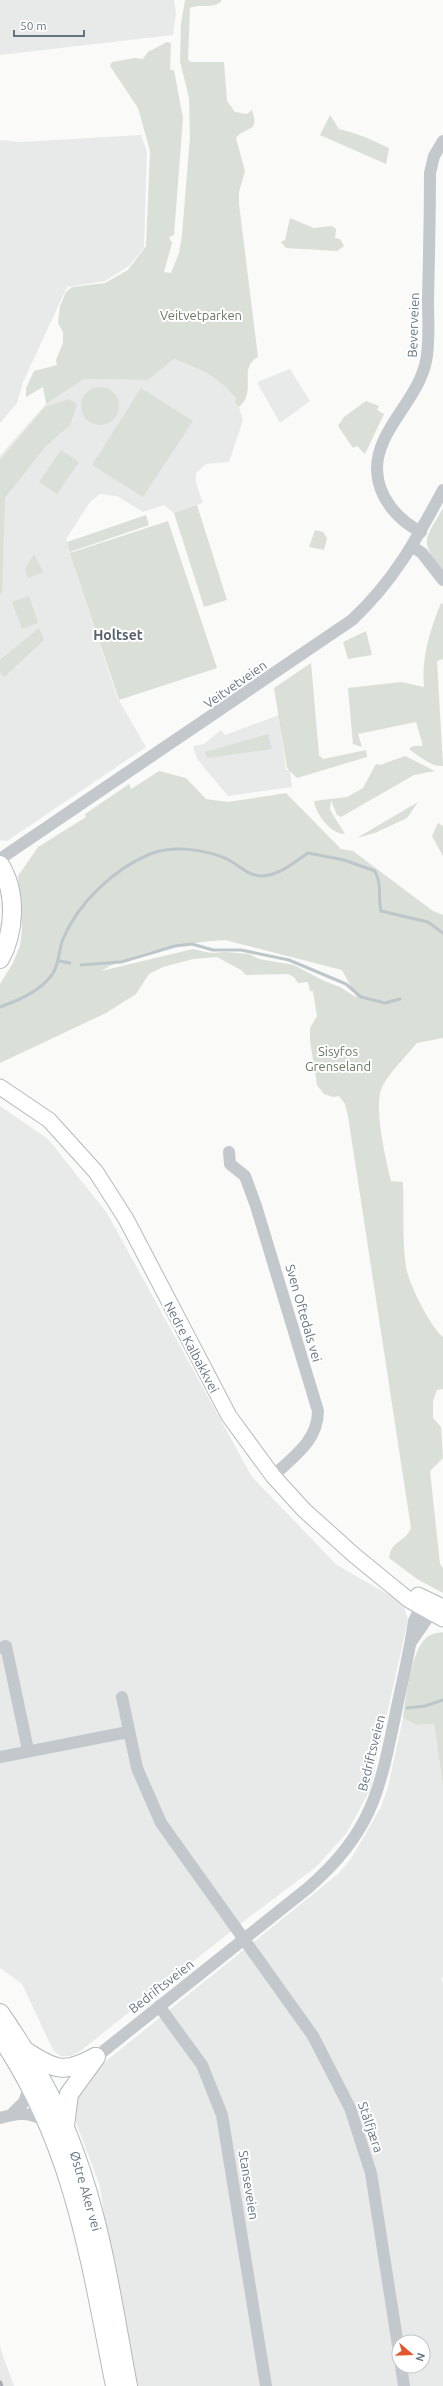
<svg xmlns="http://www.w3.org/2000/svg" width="443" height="2386" font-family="Ubuntu,sans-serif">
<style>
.built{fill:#e8e9e9;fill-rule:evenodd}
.green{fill:#dadfd7;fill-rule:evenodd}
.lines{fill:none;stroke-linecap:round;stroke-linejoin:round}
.stream{stroke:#bbc7cb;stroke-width:3}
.major-casing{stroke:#b5babe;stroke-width:17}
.highway-casing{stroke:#b4b9bd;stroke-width:20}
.minor{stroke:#c3c8cc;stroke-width:12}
.major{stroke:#fff;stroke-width:15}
.highway{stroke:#fff;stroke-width:18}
.rail{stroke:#a2aab0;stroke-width:3;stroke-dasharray:6 3;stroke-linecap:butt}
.labels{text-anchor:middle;stroke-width:4;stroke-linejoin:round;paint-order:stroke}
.park-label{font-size:13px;fill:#687a64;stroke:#fff}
.street-label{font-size:13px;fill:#657683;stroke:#fff}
.neighbourhood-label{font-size:14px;font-weight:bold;fill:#57646e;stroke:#fff}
</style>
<rect width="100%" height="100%" fill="#fafaf8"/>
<g class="built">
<polygon points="0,0 174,0 176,14 173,35 0,55"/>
<polygon points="141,135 147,152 144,248 129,266 105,281 67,287 23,382 17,403 0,423 0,140 20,142"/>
<polygon points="174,359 203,369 224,383 237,398 235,403 239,407 243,420 229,462 206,464 196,473 196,483 203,503 174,513 164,505 143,512 117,496 100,494 90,502 66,539 117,697 146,747 7,841 0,840 0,456 46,404 84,379 148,380"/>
<polygon points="290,369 310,401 280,423 257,382"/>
<polygon points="279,715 286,770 290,770 292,787 228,796 197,759 193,746 204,744 221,730 225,735"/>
<polygon points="0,1106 48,1139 107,1213 252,1477 337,1565 403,1603 408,1620 370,1790 346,1834 316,1867 248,1918 79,2052 70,2056 60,2056 53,2050 22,1984 0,1968"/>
<path d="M403 1718 417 1725 434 1724 443 1786V1977L441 1979 443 1983V2386H137L108 2242 100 2186 75 2120 74 2100 101 2065 338 1874 351 1859 381 1807 388 1787ZM399 2342H423V2366H399Z"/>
<polygon points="0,2346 3,2356 14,2386 0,2386"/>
</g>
<g class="green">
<path d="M185 0H222C215 10 200 3 190 8L188 60 191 62H224L227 101 235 112 247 114 252 110C260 134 246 125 236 138L245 171 239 192V204L258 357C237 368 258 390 239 407L235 403 236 398C219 377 200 368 174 359L148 380 84 379 46 404 43 387 26 397V388L34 371 57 365 56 360 63 343V332L58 323 60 306 66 292 72 287 105 283 128 270 146 246 150 151 138 108 110 66 112 62 135 58 143 59 148 52 167 42 171 43 170 70H174L183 118 174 235 169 237 172 243 164 272 171 273 179 253 182 235 190 137 189 98 180 61 181 24Z"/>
<path d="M330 115 339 129C357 133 372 140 389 148L386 164 320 135Z"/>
<polygon points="290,218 314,228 332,226 336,229 335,238 340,239 344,246 337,251 286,248 281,242 285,240"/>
<circle cx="100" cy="406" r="19"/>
<polygon points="141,388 193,421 143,497 92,465"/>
<polygon points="69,399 77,404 70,425 45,447 5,498 2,593 0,595 0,460 45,407"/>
<polygon points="366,401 379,406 377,410 384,414 365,454 357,446 353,448 338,426 344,417"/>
<polygon points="61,450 79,462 57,494 39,482"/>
<polygon points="197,505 227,600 204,607 174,513"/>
<path d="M443 508V574C421 538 422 545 443 508Z"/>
<polygon points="146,515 149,525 70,552 67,542"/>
<polygon points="168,521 217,668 119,700 70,553"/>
<polygon points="315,530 323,532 327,538 324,550 309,547"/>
<polygon points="34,554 43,572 28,578 25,569"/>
<polygon points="29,596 38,623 22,629 12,602"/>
<path d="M441 603 443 604V659L437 661 443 766C431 767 419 756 409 749L413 746H422V742L416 722 358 734 362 747 353 744 348 688 401 682 424 687C421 659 430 630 441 603Z"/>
<polygon points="39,628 44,640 4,677 0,672 0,660"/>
<polygon points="366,631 372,655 348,659 343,642"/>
<polygon points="311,663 319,755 323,759 366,750 367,757 297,778 287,768 274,688"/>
<polygon points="268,734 272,749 207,758 205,752"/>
<path d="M405 756 435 771 414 775 341 817 337 815 331 800 330 810 345 834C331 834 316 815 314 801L347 797 363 788 376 764 380 765Z"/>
<path d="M159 771 186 778 206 799 228 802 286 793 341 849 353 851 433 911 443 915V1038L417 1043C407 1055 389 1073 382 1087 373 1107 386 1160 391 1181L403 1182C404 1210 402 1240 406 1267 409 1285 430 1326 443 1337V1389L437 1390 433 1401V1418L441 1427 443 1458 430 1471 440 1564 443 1568V1593L417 1579 389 1558C392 1539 404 1544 411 1528L348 1116 345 1104 339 1096 333 1097 324 1094 317 1085 310 1041V1028L317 1016 313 991H310L308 982 298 983 294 977 288 974 246 975 241 970 217 957 193 959 163 967 149 974 136 994 106 1013 0 1063V984L13 963 20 946 22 929 18 876 38 847 86 817 85 814 129 784 131 789ZM225 940 342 970 357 998 340 987 322 980 294 965 259 959 249 954 226 952 211 953 193 949 101 971C135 951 185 943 225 940Z"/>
<polygon points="418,802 407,818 375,833 357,838"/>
<polygon points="438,823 443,826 443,856 432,836"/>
<path d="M443 1632V1786L434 1724 417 1725 403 1718C406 1698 411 1651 426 1638 430 1634 437 1633 443 1632Z"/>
</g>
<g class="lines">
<g class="stream">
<polyline points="59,961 70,963"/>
<polyline points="81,965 121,962 175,946 192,944 213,950 241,950 289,960 346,984 361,997 385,1003 400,999"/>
<path d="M0 1007C17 1001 40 991 51 976 60 965 58 951 63 939 78 903 114 869 150 854 173 845 204 849 227 859 239 865 248 876 262 876 279 875 294 863 308 853L344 860 375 871C383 889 377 893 381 911L428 922 443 933"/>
<polyline points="407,1708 425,1706 443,1700"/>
</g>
<g class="major-casing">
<g id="major">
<polyline points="0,1087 49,1120 96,1172 126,1219 229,1416 273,1476 304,1510 354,1555 409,1600 443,1619"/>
<polyline points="418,1595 443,1607"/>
</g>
</g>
<g class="highway-casing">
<g id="highway">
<path d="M0 865C17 892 15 932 0 959"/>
<path d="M0 2013C29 2055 55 2099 73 2148 102 2224 113 2306 128 2386"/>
<path d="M0 2036C74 2145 90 2260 115 2386"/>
<path d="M27 2052C55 2070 65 2074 95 2057"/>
<polyline points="65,2126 69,2094 96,2057"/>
</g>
</g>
<g class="minor">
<path d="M421 532C398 520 378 498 377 470 376 430 418 401 426 361 430 342 428 320 428 300 429 258 430 215 430 173L434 156 443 141"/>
<polyline points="413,547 422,553 443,580"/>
<path d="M0 859 352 620C394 581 416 540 443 490"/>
<path d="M229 1152 230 1164 245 1176 256 1206 318 1411C318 1441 293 1457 273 1476"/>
<polyline points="0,1648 6,1646 28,1750"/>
<polyline points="122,1697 137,1768 161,1823 313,2036 350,2108 371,2173 399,2352"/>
<polyline points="0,1757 128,1732"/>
<polyline points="159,2006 202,2065 222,2115 266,2386"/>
<path d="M96 2057 308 1888C374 1831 380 1788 397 1707 403 1678 410 1650 414 1621L421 1607 431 1601V1613L411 1642"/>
<polyline points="13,2113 24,2102 30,2085"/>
<path d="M0 2118C19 2112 30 2112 48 2122"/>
<polyline points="401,2366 404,2386"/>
</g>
<use href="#major" class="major"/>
<use href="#highway" class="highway"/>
<polyline class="rail" points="0,2381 2,2386"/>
</g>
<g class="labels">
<g class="park-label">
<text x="201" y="320">Veitvetparken</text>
<text x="338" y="1056">Sisyfos<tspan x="338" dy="15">Grenseland</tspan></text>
</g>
<g class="street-label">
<text transform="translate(413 325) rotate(-88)" y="5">Beverveien</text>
<text transform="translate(235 684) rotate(-35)" y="5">Veitvetveien</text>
<text transform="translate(304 1313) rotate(74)" y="5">Sven Oftedals vei</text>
<text transform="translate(192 1347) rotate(62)" y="5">Nedre Kalbakkvei</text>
<text transform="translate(371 1753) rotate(-76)" y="5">Bedriftsveien</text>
<text transform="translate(161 1986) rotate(-38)" y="5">Bedriftsveien</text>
<text transform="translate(371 2127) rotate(71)" y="5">Stålfjæra</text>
<text transform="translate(249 2185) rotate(81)" y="5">Stanseveien</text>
<text transform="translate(86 2191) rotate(74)" y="5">Østre Aker vei</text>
</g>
<g class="neighbourhood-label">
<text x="118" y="640">Holtset</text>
</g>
</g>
<g transform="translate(411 2354) rotate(109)"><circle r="19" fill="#ffffff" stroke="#c1c8cd"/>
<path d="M0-3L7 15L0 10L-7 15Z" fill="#e4572e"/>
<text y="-6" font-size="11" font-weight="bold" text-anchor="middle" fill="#657683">N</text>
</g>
<path d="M14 30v6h70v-6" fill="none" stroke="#657683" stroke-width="2"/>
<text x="20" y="30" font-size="12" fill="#657683" stroke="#ffffff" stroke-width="3" paint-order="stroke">50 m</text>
</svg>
